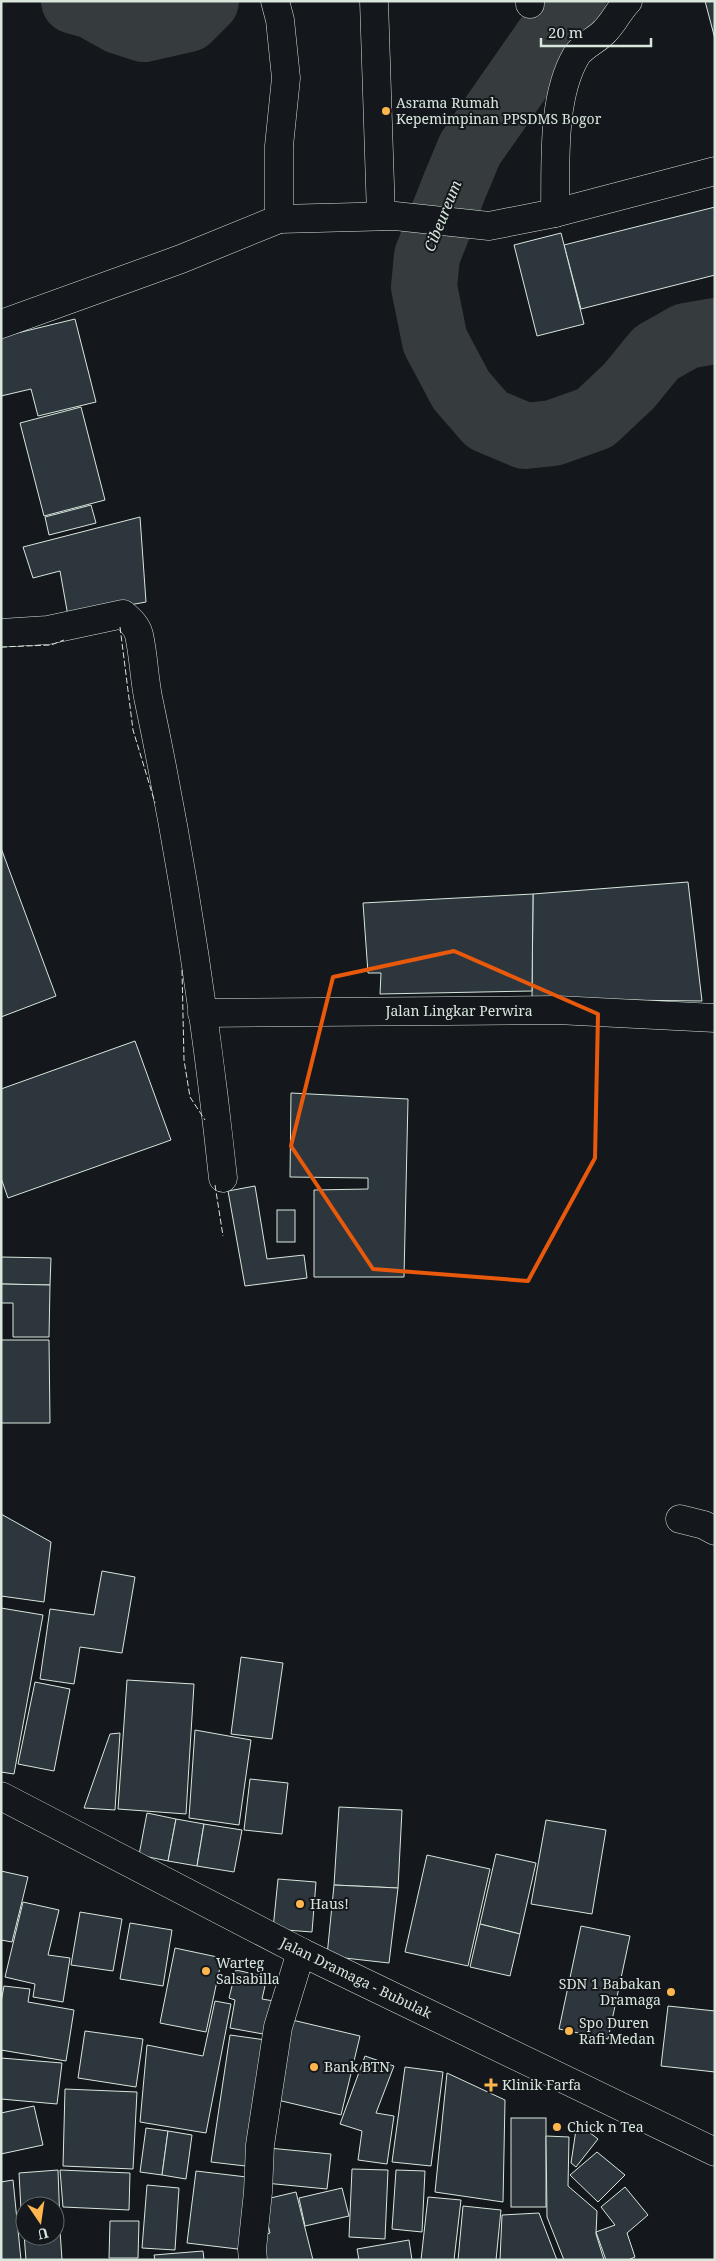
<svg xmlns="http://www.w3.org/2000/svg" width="716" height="2261" font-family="'Noto Serif',serif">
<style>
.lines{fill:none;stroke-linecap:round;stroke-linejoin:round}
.river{stroke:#363b3e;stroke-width:66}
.building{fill:#2c363c;stroke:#d8e6dc}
.minor-casing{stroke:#d8e6dc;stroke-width:29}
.highway-casing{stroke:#d8e6dc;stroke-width:29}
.minor{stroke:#14181c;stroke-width:28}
.highway{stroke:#14181c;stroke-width:28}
.fence{stroke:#d8e6dc;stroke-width:1;stroke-dasharray:6 2.5;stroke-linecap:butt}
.marked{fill:none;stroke:#e8590c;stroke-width:4;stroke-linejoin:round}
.poi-dot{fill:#ffb74d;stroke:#14181c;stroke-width:2}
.labels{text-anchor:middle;stroke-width:4;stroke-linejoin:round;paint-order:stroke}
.poi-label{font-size:14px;fill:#d8e6dc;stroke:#14181c;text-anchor:start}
.street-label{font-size:14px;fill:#d8e6dc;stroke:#14181c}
.water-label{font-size:15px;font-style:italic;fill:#d8e6dc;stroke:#14181c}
</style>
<rect width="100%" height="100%" fill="#14181c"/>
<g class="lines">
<g class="river">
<polyline points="74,1 92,6 119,21 144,29 188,19 206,1"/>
<polyline points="573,1 470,149 455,185 427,256 424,287 435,341 461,390 487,420 525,436 553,433 595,418 629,386 656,353 686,336 715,331"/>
</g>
</g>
<g class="building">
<polygon points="705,1 715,1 715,39"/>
<polygon points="715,207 715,275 581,309 564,245"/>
<polygon points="561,233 584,324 537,336 514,245"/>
<polygon points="75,319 96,402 38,416 31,389 1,396 1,337"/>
<polygon points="81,407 105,500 44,516 20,423"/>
<polygon points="91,505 96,523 49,535 45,517"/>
<polygon points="140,517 146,602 68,616 60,571 33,578 23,547"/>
<polygon points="1,848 56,996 1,1017"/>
<polygon points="688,882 702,1001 532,999 533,894"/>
<polygon points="533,894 532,991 380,994 381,973 368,973 363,903"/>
<polygon points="135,1041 171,1140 8,1198 1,1178 1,1089"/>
<polygon points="291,1093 408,1099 404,1277 314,1277 314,1190 368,1189 368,1178 290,1177"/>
<polygon points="255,1186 267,1259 304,1255 307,1278 245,1286 228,1191"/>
<rect x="277" y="1210" width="18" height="32"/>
<polygon points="1,1257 51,1258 50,1285 1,1284"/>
<polygon points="1,1284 50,1285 49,1337 13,1337 13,1303 1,1303"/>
<polygon points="1,1340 49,1340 50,1423 1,1423"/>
<polygon points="1,1514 51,1542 44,1602 1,1596"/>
<polygon points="102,1571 135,1577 122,1653 80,1647 74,1684 40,1679 50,1609 94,1615"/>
<polygon points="1,1608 43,1615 14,1774 1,1772"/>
<polygon points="241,1657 283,1663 272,1739 231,1734"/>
<polygon points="127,1680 194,1684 186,1814 118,1809"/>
<polygon points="35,1682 70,1689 54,1771 18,1764"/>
<polygon points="195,1730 251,1740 239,1825 189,1818"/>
<polygon points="120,1733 115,1810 84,1808 110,1734"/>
<polygon points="250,1779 288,1783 282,1834 244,1830"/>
<polygon points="339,1807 402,1810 398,1888 334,1885"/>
<polygon points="147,1813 176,1819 168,1861 139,1855"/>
<polygon points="176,1819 204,1824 197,1866 168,1861"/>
<polygon points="546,1820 606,1830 592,1914 531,1904"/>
<polygon points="204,1824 242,1830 234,1872 197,1866"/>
<polygon points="496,1854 536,1863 520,1934 480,1924"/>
<polygon points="427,1855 490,1869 468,1966 405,1952"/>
<polygon points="1,1871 28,1877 12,1942 1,1940"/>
<polygon points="278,1879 316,1882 312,1932 273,1929"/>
<polygon points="334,1885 398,1888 389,1963 327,1956"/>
<polygon points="23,1902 59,1910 48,1955 70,1958 63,2002 33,1997 35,1984 5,1977"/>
<polygon points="80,1912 122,1919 113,1971 71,1965"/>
<polygon points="130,1923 172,1930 163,1986 120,1979"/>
<polygon points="480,1924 520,1934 510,1976 470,1967"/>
<polygon points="581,1926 630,1936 608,2039 559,2029"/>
<polygon points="175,1948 222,1958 206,2032 160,2023"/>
<polygon points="236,1970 267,1977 262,1999 280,2002 274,2036 230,2028 235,2000 229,1998"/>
<polygon points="4,1986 30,1989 28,2002 74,2010 66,2061 1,2050 1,2002"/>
<polygon points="215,2001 231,2004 206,2133 140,2122 147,2045 203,2056"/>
<polygon points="668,2006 715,2011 715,2072 661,2066"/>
<polygon points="288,2019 360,2036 341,2115 269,2098"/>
<polygon points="85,2031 143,2039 136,2087 78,2078"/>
<polygon points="230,2035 273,2041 254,2167 211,2162"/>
<polygon points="365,2056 394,2066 376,2113 394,2116 387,2164 358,2160 362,2131 340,2124"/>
<polygon points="1,2058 62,2063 57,2104 1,2099"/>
<polygon points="405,2067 443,2072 431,2166 392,2162"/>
<polygon points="447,2073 505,2100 503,2202 435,2192"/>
<polygon points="65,2089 137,2092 133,2169 63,2166"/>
<polygon points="34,2106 43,2145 1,2154 1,2113"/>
<rect x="511" y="2118" width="35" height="89"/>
<polygon points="577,2123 598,2139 576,2167 571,2163"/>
<polygon points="146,2128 168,2131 162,2175 140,2172"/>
<polygon points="168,2131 192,2135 186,2179 162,2175"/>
<polygon points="546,2136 569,2137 568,2186 597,2211 596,2234 604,2260 564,2260 547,2217"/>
<polygon points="269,2148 331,2154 327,2189 265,2183"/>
<polygon points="597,2152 625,2175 598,2202 570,2175"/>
<polygon points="352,2169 388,2170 385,2239 349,2237"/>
<polygon points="58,2170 60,2225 55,2225 55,2206 25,2206 25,2227 22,2228 19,2173"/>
<polygon points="60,2170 130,2173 129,2210 63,2207"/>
<polygon points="396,2170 425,2171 422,2232 392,2229"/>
<polygon points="196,2171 255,2178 246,2250 187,2243"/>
<polygon points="13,2180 21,2260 1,2260 1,2182"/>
<polygon points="147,2185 179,2188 175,2250 142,2248"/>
<polygon points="625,2187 648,2215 627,2233 635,2257 628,2260 606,2260 596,2232 615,2225 601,2207"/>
<polygon points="342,2188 349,2216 305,2226 299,2198"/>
<polygon points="296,2192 313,2260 259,2260 256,2238 270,2233 262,2200"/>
<polygon points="428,2197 461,2200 454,2260 421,2260"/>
<polygon points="463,2206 501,2210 496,2260 458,2260"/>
<polygon points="539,2213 557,2260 500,2260 502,2215"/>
<polygon points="110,2221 139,2221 138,2258 109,2258"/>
<polygon points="60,2230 62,2260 26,2260 24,2234 25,2236 55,2236 55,2231"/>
<polygon points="409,2240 412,2260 359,2260 357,2249"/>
<polygon points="203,2251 204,2260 155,2260 154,2255"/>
</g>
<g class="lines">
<g class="minor-casing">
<g id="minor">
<polyline points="374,1 381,216"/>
<polyline points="530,4 530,1"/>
<path d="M555 213C556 165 551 99 576 56 582 46 597 40 605 31 614 22 619 10 628 1"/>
<polyline points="279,219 395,216 489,226 555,213 715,171"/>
<polyline points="1,324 181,259 279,219 279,146 286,78 280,20 275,1"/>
<path d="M1 633 48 630 123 614C130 620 137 626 139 635 144 657 144 680 149 702 182 859 206 1018 223 1178"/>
<polyline points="202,1013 557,1010 715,1018"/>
<polyline points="680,1519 704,1525 715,1531"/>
<polyline points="253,2260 252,2249 258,2192 260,2145 278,2027 301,1952"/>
</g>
</g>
<g class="highway-casing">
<polyline id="highway" points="1,1796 301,1952 715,2152"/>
</g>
<use href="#minor" class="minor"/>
<use href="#highway" class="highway"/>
<g class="fence">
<polyline points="120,627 133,730 155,803"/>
<polyline points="1,647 51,645 64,640"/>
<polyline points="182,970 184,1060 190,1097 205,1120"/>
<polyline points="215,1185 223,1236"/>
</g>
</g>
<path class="marked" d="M454 951 598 1014 595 1158 528 1281 373 1269 291 1146 333 977Z"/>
<g class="poi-dot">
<circle cx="386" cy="111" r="5"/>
<circle cx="300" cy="1904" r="5"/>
<circle cx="206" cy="1971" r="5"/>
<circle cx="671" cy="1992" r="5"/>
<circle cx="569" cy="2031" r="5"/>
<circle cx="314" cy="2067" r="5"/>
<path d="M488.5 2077.5h5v5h5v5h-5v5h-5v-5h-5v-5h5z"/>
<circle cx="557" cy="2127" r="5"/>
</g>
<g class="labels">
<g class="poi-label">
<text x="396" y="108">Asrama Rumah<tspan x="396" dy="16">Kepemimpinan PPSDMS Bogor</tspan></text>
<text x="310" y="1909">Haus!</text>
<text x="216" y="1968">Warteg<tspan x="216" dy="16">Salsabilla</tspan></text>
<text x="661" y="1989" text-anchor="end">SDN 1 Babakan<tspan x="661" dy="16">Dramaga</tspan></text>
<text x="579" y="2028">Spo Duren<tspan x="579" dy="16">Rafi Medan</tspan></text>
<text x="324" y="2072">Bank BTN</text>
<text x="502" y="2090">Klinik Farfa</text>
<text x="567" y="2132">Chick n Tea</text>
</g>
<g class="street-label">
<text x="459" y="1016">Jalan Lingkar Perwira</text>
<text transform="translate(356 1978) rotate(26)" y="5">Jalan Dramaga - Bubulak</text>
</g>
<g class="water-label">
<text transform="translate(443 216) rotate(-68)" y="5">Cibeureum</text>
</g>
</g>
<rect width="716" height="2261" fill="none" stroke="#d8e6dc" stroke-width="5"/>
<g transform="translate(40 2221) rotate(167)"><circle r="24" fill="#14181c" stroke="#626a69"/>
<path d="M0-4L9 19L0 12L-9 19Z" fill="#ffb74d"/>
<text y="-8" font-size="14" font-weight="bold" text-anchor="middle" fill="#d8e6dc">U</text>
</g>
<path d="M541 38v8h110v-8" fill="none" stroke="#d8e6dc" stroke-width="2.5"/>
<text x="548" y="38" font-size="15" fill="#d8e6dc" stroke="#14181c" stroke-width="4" paint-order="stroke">20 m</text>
</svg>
